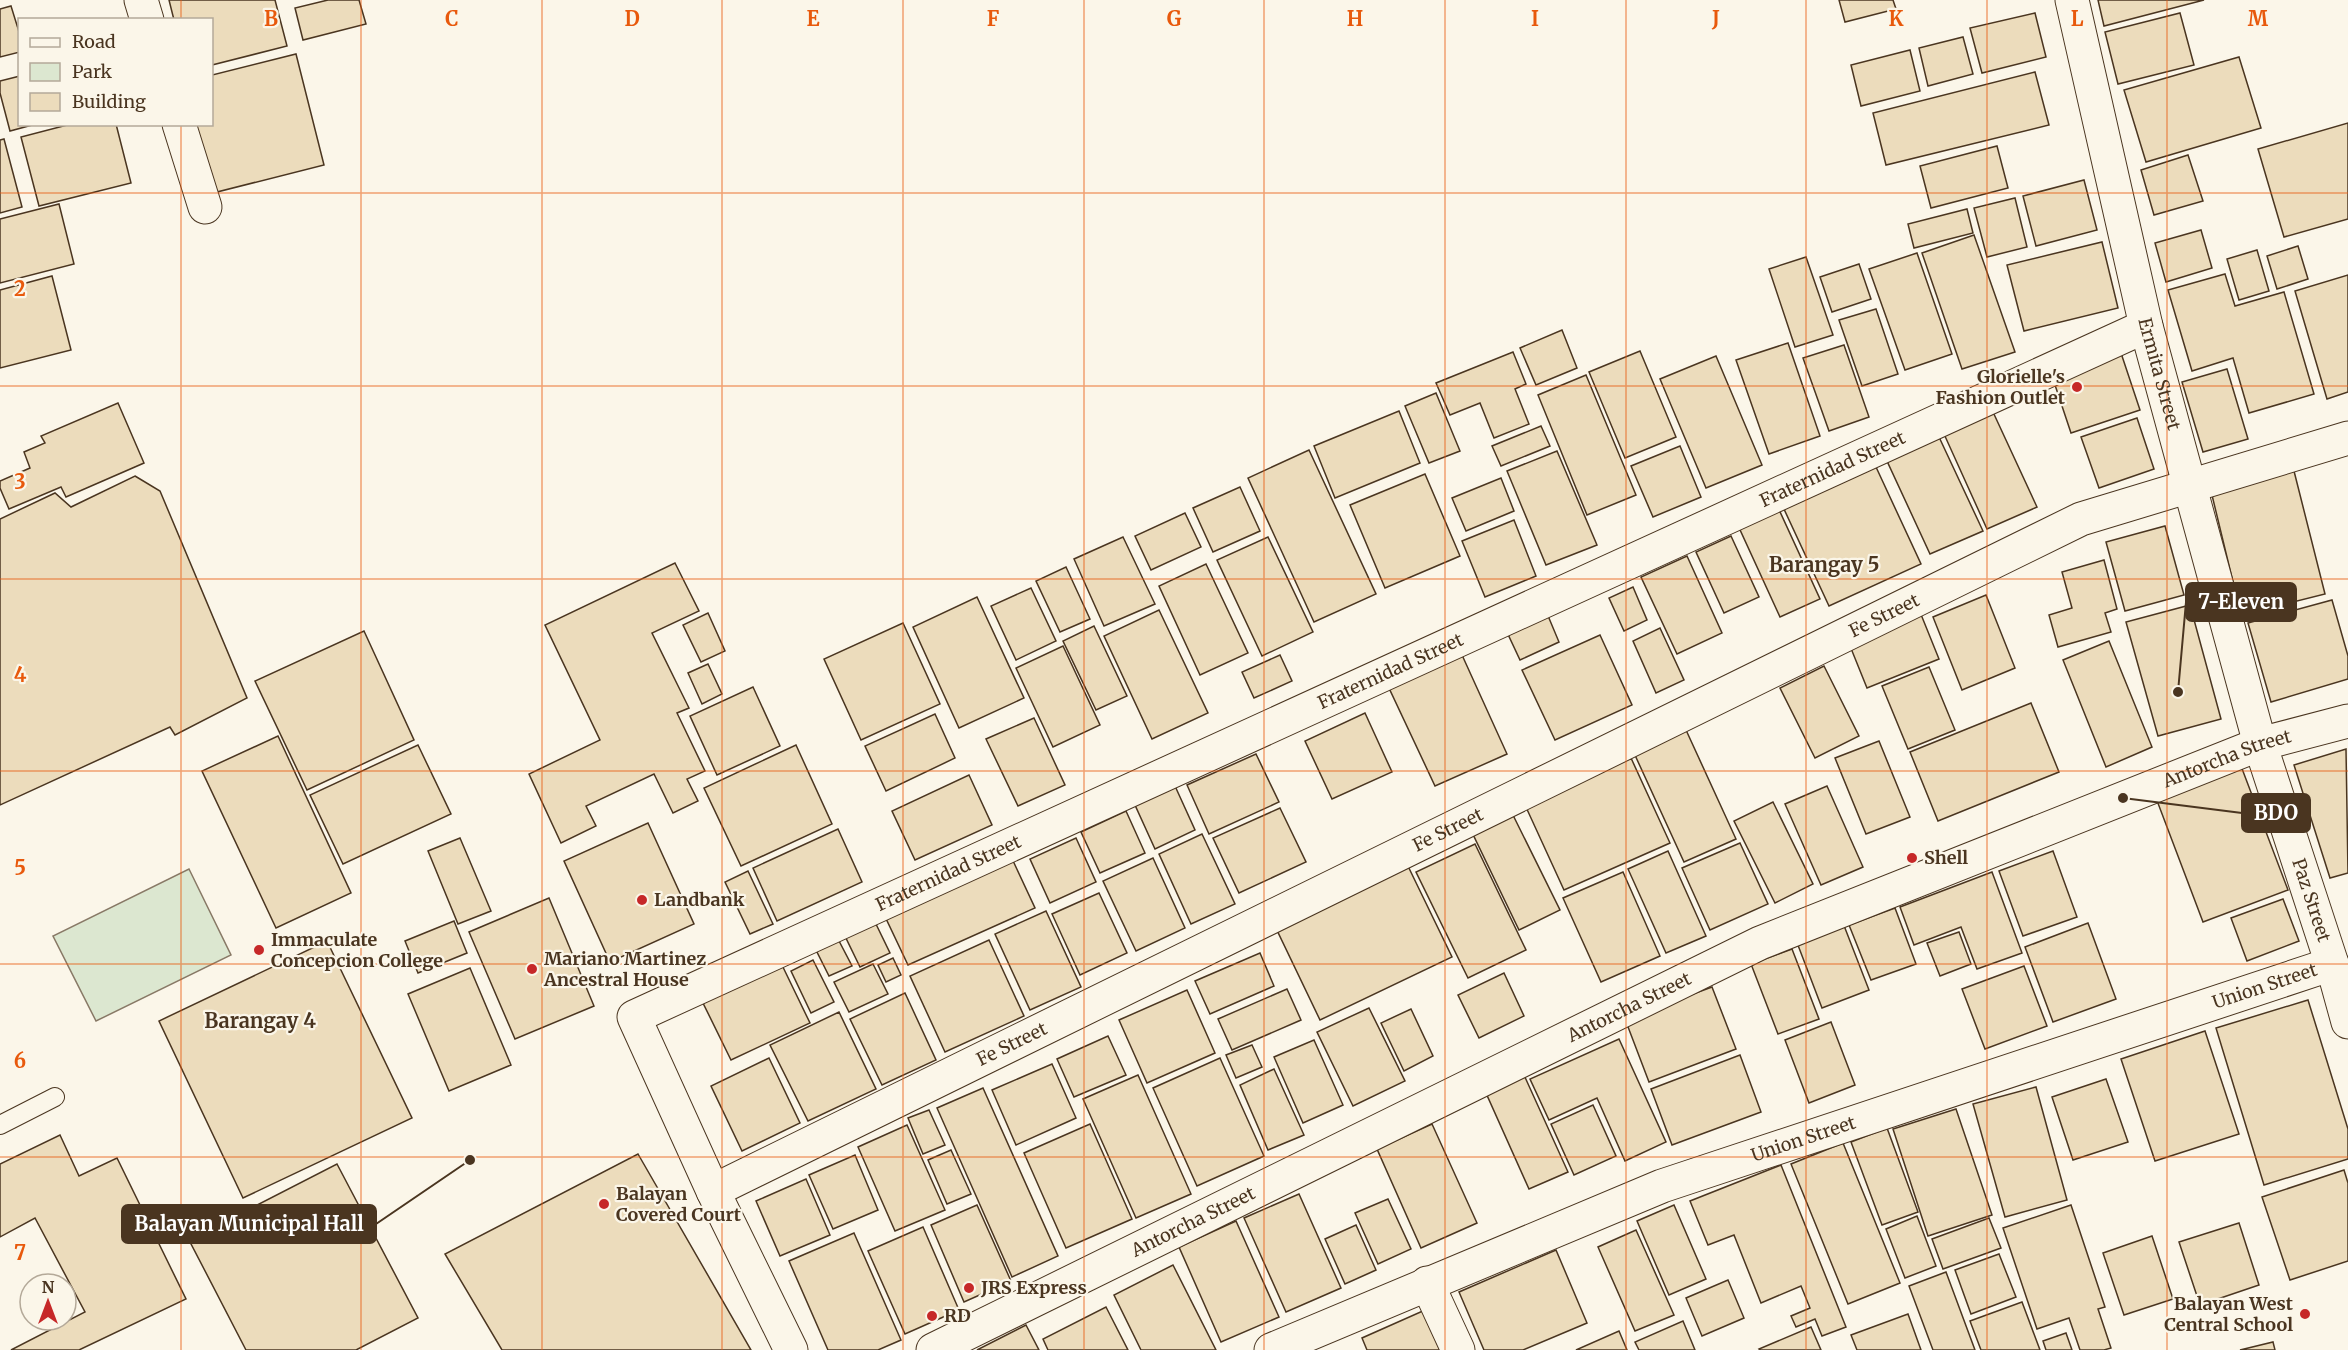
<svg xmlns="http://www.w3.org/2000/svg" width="2348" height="1350" font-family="Merriweather,serif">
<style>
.green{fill:#dce7d0;stroke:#887966;stroke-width:1.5}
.building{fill:#ecdcbc;stroke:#4a3520;stroke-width:1.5}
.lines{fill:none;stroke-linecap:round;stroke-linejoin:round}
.lane-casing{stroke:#4a3520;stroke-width:20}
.street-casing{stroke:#4a3520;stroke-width:35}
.secondary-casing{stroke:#4a3520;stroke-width:35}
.lane{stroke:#fbf6e9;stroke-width:18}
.street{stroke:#fbf6e9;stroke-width:33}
.secondary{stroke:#fbf6e9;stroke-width:33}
.grid{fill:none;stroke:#e8590c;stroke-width:1.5;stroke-opacity:0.55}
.poi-dot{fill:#c62828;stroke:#fbf6e9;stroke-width:2}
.labels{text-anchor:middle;stroke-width:4.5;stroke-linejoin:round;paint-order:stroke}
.street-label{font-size:18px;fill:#4a3520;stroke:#fbf6e9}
.poi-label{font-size:18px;font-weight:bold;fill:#4a3520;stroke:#fbf6e9;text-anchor:start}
.neighbourhood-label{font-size:20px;font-weight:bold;fill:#4a3520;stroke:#fbf6e9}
.grid-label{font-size:20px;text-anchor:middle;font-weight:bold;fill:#e8590c;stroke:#fbf6e9;stroke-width:4.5;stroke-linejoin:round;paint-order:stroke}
.leader{fill:none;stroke:#4a3520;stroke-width:2}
.callout-dot{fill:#4a3520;stroke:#fbf6e9;stroke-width:2}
.callout{fill:#4a3520;stroke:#4a3520;stroke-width:2}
.callout-label{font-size:20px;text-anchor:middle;font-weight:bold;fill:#fff}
</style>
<rect width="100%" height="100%" fill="#fbf6e9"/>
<polygon class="green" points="189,869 231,955 96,1021 53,936"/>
<g class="building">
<polygon points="169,0 275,0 287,46 212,65 212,20 174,20"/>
<polygon points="328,0 359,0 366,24 303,40 295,8"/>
<polygon points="1839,0 1893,0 1896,9 1845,22"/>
<polygon points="2098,0 2204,0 2104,26"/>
<polygon points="11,6 20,35 20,52 0,57 0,9"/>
<polygon points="2035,13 2046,57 1982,73 1970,28"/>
<polygon points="2180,13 2194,65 2118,84 2105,32"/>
<polygon points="1963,37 1973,74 1928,86 1919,48"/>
<polygon points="1910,50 1920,91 1861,106 1851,65"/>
<polygon points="296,54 324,165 209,194 191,124 212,124 212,75"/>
<polygon points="2239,57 2261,128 2146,162 2124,90"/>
<polygon points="2035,72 2049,125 1886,165 1873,113"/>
<polygon points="20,76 20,124 36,124 10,131 0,93 0,81"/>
<polygon points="2348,123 2348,219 2284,237 2258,149"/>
<polygon points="71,124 116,124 131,183 39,206 21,137"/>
<polygon points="4,139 22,207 0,213 0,140"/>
<polygon points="1997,146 2008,188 1931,208 1920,166"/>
<polygon points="2188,155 2203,201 2154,215 2141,170"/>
<polygon points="2084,180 2097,230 2036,246 2023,196"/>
<polygon points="2015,198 2027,247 1987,257 1974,208"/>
<polygon points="59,204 74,264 0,283 0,219"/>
<polygon points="1967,209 1973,233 1914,248 1908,224"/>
<polygon points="2201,230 2212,268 2166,282 2155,243"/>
<polygon points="1974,235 2015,352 1962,369 1922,253"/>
<polygon points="2102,242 2118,308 2024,331 2007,265"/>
<polygon points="2298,246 2308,279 2277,289 2267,256"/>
<polygon points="2257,250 2269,291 2239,300 2227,259"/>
<polygon points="1917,253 1952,354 1905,370 1869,269"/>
<polygon points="1806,257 1833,335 1795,347 1769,269"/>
<polygon points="1859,264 1871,299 1832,312 1820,277"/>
<polygon points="2225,274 2235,306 2284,292 2314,394 2249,413 2233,358 2192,371 2168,290"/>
<polygon points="2348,275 2348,392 2327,399 2295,291"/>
<polygon points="52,276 71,350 0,368 0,290"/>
<polygon points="1876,309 1898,374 1862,386 1839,320"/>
<polygon points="1562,330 1577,368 1536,385 1520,348"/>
<polygon points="1788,343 1820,436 1769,454 1736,360"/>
<polygon points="1844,345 1869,417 1829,431 1803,358"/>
<polygon points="1640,351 1676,437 1625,458 1589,372"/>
<polygon points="1513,352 1526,384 1515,389 1529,424 1494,438 1480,403 1450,415 1436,383"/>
<polygon points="2121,353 2140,410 2071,433 2052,376"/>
<polygon points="1716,356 1762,465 1706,488 1660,379"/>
<polygon points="2227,369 2248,439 2203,452 2182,382"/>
<polygon points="1586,375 1636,495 1587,515 1538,395"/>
<polygon points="1436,393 1460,451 1429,463 1405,406"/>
<polygon points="118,403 144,463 66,497 61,487 9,509 0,488 0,481 30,468 24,452 45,443 41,436"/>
<polygon points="1399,411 1420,463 1335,498 1314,446"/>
<polygon points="1993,412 2037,507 1987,529 1944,434"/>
<polygon points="2137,418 2154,469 2099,488 2081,437"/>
<polygon points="1541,426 1550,446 1501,466 1492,446"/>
<polygon points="1939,437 1983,531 1930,554 1887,461"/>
<polygon points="1680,446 1701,497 1653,517 1631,466"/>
<polygon points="1309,450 1376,594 1314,622 1248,478"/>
<polygon points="1557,451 1597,545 1546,565 1507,471"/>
<polygon points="1876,467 1921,564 1829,606 1784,509"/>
<polygon points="2294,471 2325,594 2241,615 2211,491"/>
<polygon points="1425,474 1460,556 1385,588 1350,505"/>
<polygon points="135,476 160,491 247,698 175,735 170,727 0,805 0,519 55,493 71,507"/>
<polygon points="1501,478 1514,511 1466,531 1452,498"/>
<polygon points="1240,487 1260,531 1213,552 1193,508"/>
<polygon points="1776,503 1820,599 1780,617 1736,521"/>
<polygon points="1185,513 1201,547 1151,570 1135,536"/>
<polygon points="1514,520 1536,576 1485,597 1462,541"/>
<polygon points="2165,526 2184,595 2125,611 2106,542"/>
<polygon points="1731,536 1759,597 1724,613 1696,552"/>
<polygon points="1123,537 1155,604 1104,626 1074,559"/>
<polygon points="1268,537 1313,632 1262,656 1217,560"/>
<polygon points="1687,556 1722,633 1677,654 1641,577"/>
<polygon points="2104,560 2117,609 2105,613 2111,632 2058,647 2049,615 2072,608 2062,572"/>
<polygon points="675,563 699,611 652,633 689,708 677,713 705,771 687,779 698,801 673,813 654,774 586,806 596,826 561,843 529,774 600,740 545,625"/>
<polygon points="1206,564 1248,653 1200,675 1159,586"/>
<polygon points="1066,567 1090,619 1060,632 1036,581"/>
<polygon points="1633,587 1647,620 1624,631 1609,598"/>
<polygon points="1031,588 1056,641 1016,660 991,606"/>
<polygon points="1986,595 2015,668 1962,690 1933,617"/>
<polygon points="977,597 1024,698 959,728 913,627"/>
<polygon points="2332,600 2348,656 2348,679 2271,702 2248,623"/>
<polygon points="2190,605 2221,719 2158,736 2126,622"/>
<polygon points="1159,610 1208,713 1152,739 1104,636"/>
<polygon points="1546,611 1559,642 1520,660 1506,630"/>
<polygon points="1920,612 1939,659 1867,688 1848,641"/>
<polygon points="708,613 725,651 701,662 683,625"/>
<polygon points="903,623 940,704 861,740 824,659"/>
<polygon points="1094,626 1127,696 1096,710 1063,641"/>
<polygon points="1660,628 1684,680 1656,693 1633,641"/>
<polygon points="364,631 414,740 307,790 255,681"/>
<polygon points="1600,635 1632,705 1555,740 1522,670"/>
<polygon points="2109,641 2152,747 2106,767 2063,660"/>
<polygon points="1063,646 1100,725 1053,747 1016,668"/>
<polygon points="1280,655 1292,681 1254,698 1242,672"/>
<polygon points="1462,655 1507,754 1435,786 1389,688"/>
<polygon points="708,664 722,694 702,704 688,673"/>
<polygon points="1824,666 1859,736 1815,758 1780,688"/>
<polygon points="1929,667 1955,730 1908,749 1882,686"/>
<polygon points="753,687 780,746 717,775 690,716"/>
<polygon points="2031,703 2059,772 1938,821 1910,752"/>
<polygon points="1365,713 1392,772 1332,799 1305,741"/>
<polygon points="935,714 955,758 886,791 865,746"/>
<polygon points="1034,718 1065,785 1018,806 986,739"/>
<polygon points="1686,730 1736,839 1684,862 1634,753"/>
<polygon points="278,736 351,893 276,928 202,771"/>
<polygon points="1879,741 1910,817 1866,834 1835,758"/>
<polygon points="418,745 451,814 343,864 310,795"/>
<polygon points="796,745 832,824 741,866 704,788"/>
<polygon points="2346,749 2348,873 2330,878 2294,765"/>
<polygon points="1256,754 1279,802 1209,834 1187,785"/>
<polygon points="1631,758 1670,843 1564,890 1525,805"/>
<polygon points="2241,766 2288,890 2203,922 2156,798"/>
<polygon points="969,775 992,825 915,860 892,811"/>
<polygon points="1175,786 1195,830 1155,849 1135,805"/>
<polygon points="1827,786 1863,867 1821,885 1785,804"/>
<polygon points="1773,802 1813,884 1775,903 1734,821"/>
<polygon points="1508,805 1560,910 1519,930 1468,824"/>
<polygon points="1280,808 1306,862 1239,893 1213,838"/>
<polygon points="1126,811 1145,853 1100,873 1081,832"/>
<polygon points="648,823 694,924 610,962 564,861"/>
<polygon points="838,829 862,882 777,921 753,868"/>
<polygon points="1202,834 1235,904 1191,924 1159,854"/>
<polygon points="460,838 491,911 458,924 428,851"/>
<polygon points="1076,838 1096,882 1050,903 1030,859"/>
<polygon points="1740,843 1768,904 1710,930 1682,868"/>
<polygon points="1475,844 1526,950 1468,978 1416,872"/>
<polygon points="1008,850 1035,908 908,965 881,908"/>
<polygon points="1668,851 1706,936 1666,953 1628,869"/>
<polygon points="2053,851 2077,917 2023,936 1999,871"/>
<polygon points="1153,858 1185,928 1136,951 1103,881"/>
<polygon points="1406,862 1452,957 1320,1020 1274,924"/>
<polygon points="748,871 773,924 750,934 725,882"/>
<polygon points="1623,872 1660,956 1601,982 1563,898"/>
<polygon points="1992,872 2022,953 1977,969 1961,927 1914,945 1900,907"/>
<polygon points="1099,893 1127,953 1080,975 1052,914"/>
<polygon points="549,898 594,1006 515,1039 469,932"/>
<polygon points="2283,899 2299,941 2247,961 2231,918"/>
<polygon points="1895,908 1916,964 1871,980 1849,925"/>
<polygon points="1046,911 1081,987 1030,1010 995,934"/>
<polygon points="874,920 890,953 860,967 844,934"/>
<polygon points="454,921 467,953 418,973 405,941"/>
<polygon points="1843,923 1869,990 1822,1008 1796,940"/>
<polygon points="2088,923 2116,999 2053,1022 2025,947"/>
<polygon points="1959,932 1971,964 1940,976 1927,943"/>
<polygon points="838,939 852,966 829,976 816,950"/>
<polygon points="989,940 1024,1016 945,1052 910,976"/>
<polygon points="327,941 412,1118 243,1198 159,1021"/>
<polygon points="1792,949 1819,1019 1778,1034 1751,964"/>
<polygon points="1260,953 1274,986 1210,1014 1195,981"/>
<polygon points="893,958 901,975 886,982 878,965"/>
<polygon points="813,960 834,1002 811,1013 791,971"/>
<polygon points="781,963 810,1023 731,1060 702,1001"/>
<polygon points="873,964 888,994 849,1012 834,982"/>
<polygon points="2024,966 2047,1026 1985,1049 1962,989"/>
<polygon points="470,968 511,1065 449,1091 408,994"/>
<polygon points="1504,973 1524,1016 1479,1038 1458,995"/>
<polygon points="1712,987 1736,1049 1649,1082 1625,1019"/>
<polygon points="1287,989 1301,1020 1232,1050 1218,1019"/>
<polygon points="1187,990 1215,1053 1147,1083 1119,1020"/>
<polygon points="905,993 936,1060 882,1085 850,1019"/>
<polygon points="2308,1000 2348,1129 2348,1159 2264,1185 2216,1028"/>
<polygon points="1369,1008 1405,1081 1353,1106 1317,1032"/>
<polygon points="1411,1009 1433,1056 1404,1071 1381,1023"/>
<polygon points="839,1012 876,1089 808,1121 770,1045"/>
<polygon points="1831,1022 1855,1085 1809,1103 1785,1040"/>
<polygon points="2205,1031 2239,1134 2155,1161 2121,1059"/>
<polygon points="1108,1036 1126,1075 1074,1097 1057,1059"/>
<polygon points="1619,1039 1666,1142 1625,1161 1597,1098 1549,1120 1530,1079"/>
<polygon points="1314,1040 1343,1105 1303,1123 1274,1057"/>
<polygon points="1252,1045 1262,1067 1236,1078 1226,1055"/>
<polygon points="1740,1055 1761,1112 1672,1145 1651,1089"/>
<polygon points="769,1058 800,1123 742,1151 711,1086"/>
<polygon points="1220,1058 1264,1156 1197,1186 1153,1088"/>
<polygon points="1052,1064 1076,1118 1016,1145 992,1090"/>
<polygon points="1274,1069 1304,1135 1268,1150 1240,1085"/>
<polygon points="1138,1075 1191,1194 1136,1218 1083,1099"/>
<polygon points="1524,1075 1568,1172 1529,1189 1486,1093"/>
<polygon points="2106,1079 2128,1142 2073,1160 2052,1097"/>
<polygon points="2036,1087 2067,1200 2005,1217 1973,1104"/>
<polygon points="983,1088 1058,1256 1012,1277 937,1108"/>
<polygon points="1593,1105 1616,1156 1574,1175 1551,1124"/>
<polygon points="1956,1109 1992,1215 1928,1236 1893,1129"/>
<polygon points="929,1110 945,1145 923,1154 908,1118"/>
<polygon points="1090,1124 1132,1219 1066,1248 1024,1153"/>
<polygon points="1432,1124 1477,1223 1421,1248 1377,1149"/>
<polygon points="907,1125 945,1210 895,1231 858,1147"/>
<polygon points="1887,1128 1918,1212 1882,1225 1851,1142"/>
<polygon points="60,1135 79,1176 117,1158 186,1299 79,1350 11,1350 85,1312 35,1218 0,1237 0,1164"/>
<polygon points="1843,1143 1900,1283 1848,1304 1791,1164"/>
<polygon points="951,1150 971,1194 947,1204 928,1160"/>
<polygon points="638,1154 751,1350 502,1350 445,1254"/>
<polygon points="855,1155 878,1210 833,1229 809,1175"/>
<polygon points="337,1164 418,1318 356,1350 246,1350 189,1240"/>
<polygon points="1781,1165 1846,1327 1822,1336 1815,1319 1796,1327 1791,1316 1810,1308 1801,1286 1761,1303 1734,1235 1708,1245 1690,1201"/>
<polygon points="2344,1170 2348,1183 2348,1261 2290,1280 2262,1197"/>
<polygon points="806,1179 830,1235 780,1256 756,1201"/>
<polygon points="1299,1194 1341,1288 1286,1312 1244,1218"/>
<polygon points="1388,1199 1411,1249 1378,1264 1355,1213"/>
<polygon points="977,1205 1011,1281 964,1302 931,1225"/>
<polygon points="1674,1205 1706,1279 1669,1295 1637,1221"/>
<polygon points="2071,1205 2105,1307 2098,1309 2111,1348 2104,1350 2080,1350 2069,1318 2037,1329 2003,1228"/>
<polygon points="1917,1216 1936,1266 1905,1278 1886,1229"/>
<polygon points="1989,1218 2001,1248 1943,1269 1932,1239"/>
<polygon points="1236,1221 1279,1317 1221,1342 1179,1247"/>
<polygon points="2239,1223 2259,1285 2200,1305 2179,1242"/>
<polygon points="1356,1225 1376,1270 1345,1284 1325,1239"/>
<polygon points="923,1227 959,1310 905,1334 868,1251"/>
<polygon points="1636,1230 1674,1315 1635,1331 1598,1247"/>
<polygon points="854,1233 901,1340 878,1350 828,1350 789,1261"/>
<polygon points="2152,1236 2173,1299 2124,1315 2103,1253"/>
<polygon points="1556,1250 1587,1323 1523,1350 1484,1350 1459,1292"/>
<polygon points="1999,1254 2016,1297 1971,1314 1955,1270"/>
<polygon points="1173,1265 1216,1350 1141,1350 1114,1295"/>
<polygon points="1946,1272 1975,1350 1933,1350 1909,1286"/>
<polygon points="1728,1280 1744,1318 1702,1336 1686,1298"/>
<polygon points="2022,1302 2040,1350 1981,1350 1970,1321"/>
<polygon points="1106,1307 1128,1350 1048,1350 1043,1339"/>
<polygon points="1425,1310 1443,1350 1367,1350 1362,1338"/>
<polygon points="1908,1314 1921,1350 1857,1350 1851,1335"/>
<polygon points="1683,1321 1695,1350 1639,1350 1635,1342"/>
<polygon points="1026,1325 1039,1350 977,1350"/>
<polygon points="1811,1327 1821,1350 1760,1350 1759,1349"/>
<polygon points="1619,1331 1627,1350 1576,1350"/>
<polygon points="2066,1333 2072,1350 2046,1350 2043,1341"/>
<polygon points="2273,1342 2275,1350 2240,1350"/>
</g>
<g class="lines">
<g class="lane-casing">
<polyline id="lane" points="0,1125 55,1097"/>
</g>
<g class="street-casing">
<g id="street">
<polyline points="141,0 147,20"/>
<polyline points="179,124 205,207"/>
<path id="s1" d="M713 1191 2081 519 2348 438"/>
<polyline points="1427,1283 1458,1350"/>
</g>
</g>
<g class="secondary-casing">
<g id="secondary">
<path id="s2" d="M2072 0 2146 326 2260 744 2332 964 2348 1022"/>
<path id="s3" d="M791 1350 713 1191 634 1017 2146 326"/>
<path id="s4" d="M933 1350 1760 943 2260 744 2348 721"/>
<path id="s5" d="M1271 1350 1662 1186 2332 964"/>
</g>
</g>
<use href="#lane" class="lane"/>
<use href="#street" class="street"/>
<use href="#secondary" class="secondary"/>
</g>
<path class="grid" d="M181 0V20M361 0V1350M542 0V1350M722 0V1350M903 0V1350M1084 0V1350M1264 0V1350M1445 0V1350M1626 0V1350M1806 0V1350M1987 0V1350M2167 0V1350M181 124V1350M0 193H2348M0 386H2348M0 579H2348M0 771H2348M0 964H2348M0 1157H2348"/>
<g class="poi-dot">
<circle cx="2077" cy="387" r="6"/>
<circle cx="1912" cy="858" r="6"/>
<circle cx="642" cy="900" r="6"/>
<circle cx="259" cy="950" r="6"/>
<circle cx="532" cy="969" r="6"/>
<circle cx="604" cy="1204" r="6"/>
<circle cx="969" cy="1288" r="6"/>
<circle cx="2305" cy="1314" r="6"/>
<circle cx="932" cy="1316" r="6"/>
</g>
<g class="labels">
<g class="street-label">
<text dy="6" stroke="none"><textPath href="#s2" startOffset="384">Ermita Street</textPath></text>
<text dy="6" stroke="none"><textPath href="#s3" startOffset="1686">Fraternidad Street</textPath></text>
<text dy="6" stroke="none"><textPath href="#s1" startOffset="1305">Fe Street</textPath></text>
<text dy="6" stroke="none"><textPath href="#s3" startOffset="1200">Fraternidad Street</textPath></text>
<text dy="6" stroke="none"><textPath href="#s4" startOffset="1424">Antorcha Street</textPath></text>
<text dy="6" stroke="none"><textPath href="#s1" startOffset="819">Fe Street</textPath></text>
<text dy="6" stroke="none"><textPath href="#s3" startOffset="714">Fraternidad Street</textPath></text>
<text dy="6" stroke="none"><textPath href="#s2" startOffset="932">Paz Street</textPath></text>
<text dy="6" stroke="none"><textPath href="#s5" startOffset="1059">Union Street</textPath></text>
<text dy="6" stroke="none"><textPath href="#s4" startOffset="776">Antorcha Street</textPath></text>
<text dy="6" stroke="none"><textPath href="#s1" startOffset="333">Fe Street</textPath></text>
<text dy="6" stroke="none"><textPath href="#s5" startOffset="573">Union Street</textPath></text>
<text dy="6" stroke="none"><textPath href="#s4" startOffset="290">Antorcha Street</textPath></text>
</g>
<g class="poi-label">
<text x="2065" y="383" text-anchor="end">Glorielle's<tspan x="2065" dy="21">Fashion Outlet</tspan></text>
<text x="1924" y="864">Shell</text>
<text x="654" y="906">Landbank</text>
<text x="271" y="946">Immaculate<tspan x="271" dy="21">Concepcion College</tspan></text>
<text x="544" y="965">Mariano Martinez<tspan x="544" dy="21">Ancestral House</tspan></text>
<text x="616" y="1200">Balayan<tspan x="616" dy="21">Covered Court</tspan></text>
<text x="981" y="1294">JRS Express</text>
<text x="2293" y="1310" text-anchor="end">Balayan West<tspan x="2293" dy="21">Central School</tspan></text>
<text x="944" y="1322">RD</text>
</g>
<g class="neighbourhood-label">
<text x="1824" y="572">Barangay 5</text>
<text x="260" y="1028">Barangay 4</text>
</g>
</g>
<g class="grid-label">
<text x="271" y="26">B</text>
<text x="452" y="26">C</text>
<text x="632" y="26">D</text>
<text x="813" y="26">E</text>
<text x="993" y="26">F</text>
<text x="1174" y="26">G</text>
<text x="1355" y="26">H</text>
<text x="1535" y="26">I</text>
<text x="1716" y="26">J</text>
<text x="1896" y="26">K</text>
<text x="2077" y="26">L</text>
<text x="2258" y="26">M</text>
<text x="20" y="296">2</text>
<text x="20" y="489">3</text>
<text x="20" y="682">4</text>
<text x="20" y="875">5</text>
<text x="20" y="1068">6</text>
<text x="20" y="1260">7</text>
</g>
<path class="leader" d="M2178 692L2186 602M2123 798L2242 813M470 1160L376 1224"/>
<g class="callout-dot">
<circle cx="2178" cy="692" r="6"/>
<circle cx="2123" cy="798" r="6"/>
<circle cx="470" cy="1160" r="6"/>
</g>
<g class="callout">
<rect x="2186" y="583" width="110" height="38" rx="6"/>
<rect x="2242" y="794" width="68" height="38" rx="6"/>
<rect x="122" y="1205" width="254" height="38" rx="6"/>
</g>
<g class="callout-label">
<text x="2241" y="609">7-Eleven</text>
<text x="2276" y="820">BDO</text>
<text x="249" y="1231">Balayan Municipal Hall</text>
</g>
<rect x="18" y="18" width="195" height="108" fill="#fbf6e9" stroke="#b4a999" stroke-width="1.5"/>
<rect x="30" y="38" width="30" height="9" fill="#fbf6e9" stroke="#b4a999" stroke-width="1.5"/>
<text x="72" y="48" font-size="18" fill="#4a3520">Road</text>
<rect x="30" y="63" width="30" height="18" fill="#dce7d0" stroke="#b4a999" stroke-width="1.5"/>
<text x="72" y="78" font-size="18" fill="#4a3520">Park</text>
<rect x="30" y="93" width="30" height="18" fill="#ecdcbc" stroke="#b4a999" stroke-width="1.5"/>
<text x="72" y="108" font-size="18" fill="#4a3520">Building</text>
<g transform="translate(48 1302)"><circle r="28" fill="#fbf6e9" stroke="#b4a999" stroke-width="1.5"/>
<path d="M0-4.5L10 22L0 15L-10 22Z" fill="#c62828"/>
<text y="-9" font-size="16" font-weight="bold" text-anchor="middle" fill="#4a3520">N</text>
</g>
</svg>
